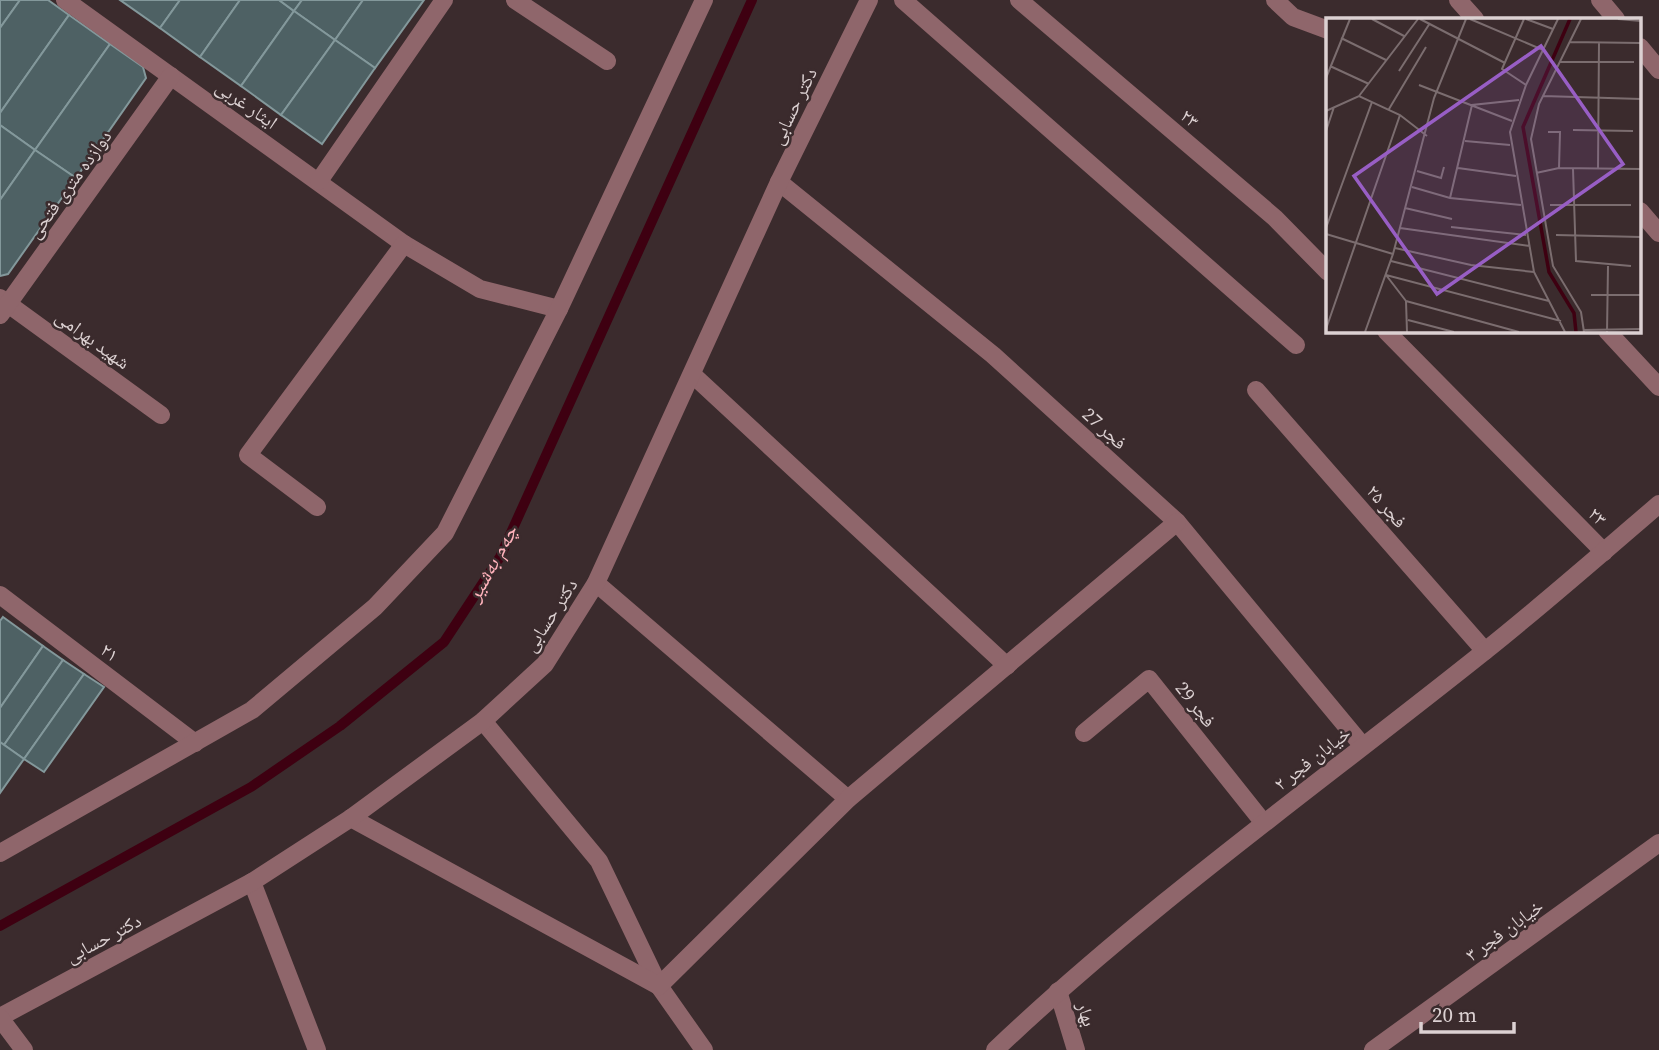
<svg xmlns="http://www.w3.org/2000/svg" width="1659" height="1050" font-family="'Source Serif 4','Noto Naskh Arabic',serif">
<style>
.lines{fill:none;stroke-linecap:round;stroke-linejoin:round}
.stream{stroke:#3e0011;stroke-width:10}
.building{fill:#4e6164;stroke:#83989b;stroke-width:2}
.minor{stroke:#8f666b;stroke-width:18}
.labels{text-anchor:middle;stroke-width:5;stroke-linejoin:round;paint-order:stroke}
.street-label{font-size:19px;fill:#dcd1d2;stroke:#3b2b2d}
.water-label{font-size:21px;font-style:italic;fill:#ffb2bb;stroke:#3b2b2d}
.inset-river{fill:none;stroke:#3e0011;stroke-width:3.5}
.inset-road{fill:none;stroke:#7b6d6f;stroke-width:2}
.view{fill:#985ec5;fill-opacity:0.15;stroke:#985ec5;stroke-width:3.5}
.inset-edge{fill:none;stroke:#dcd1d2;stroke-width:3.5}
</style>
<rect width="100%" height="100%" fill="#3b2b2d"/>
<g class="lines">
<polyline class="stream" points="0,926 251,787 340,726 444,642 500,557 752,0"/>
</g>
<g class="building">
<polygon points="0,0 20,0 0,28"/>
<polygon points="20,0 48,0 69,15 0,113 0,28"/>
<polygon points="120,0 180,0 160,28"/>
<polygon points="180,0 240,0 200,57 160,28"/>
<polygon points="240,0 279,0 294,11 241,86 200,57"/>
<polygon points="279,0 302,0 294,11"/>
<polygon points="302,0 363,0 335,40 294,11"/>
<polygon points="363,0 424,0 375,68 335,40"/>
<polygon points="294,11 335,40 281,115 241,86"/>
<polygon points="69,15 110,44 35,150 0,125 0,113"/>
<polygon points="335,40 375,68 322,144 281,115"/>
<polygon points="110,44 143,67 146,78 76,178 35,150"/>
<polygon points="0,125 35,150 0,200"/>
<polygon points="35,150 76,178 8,274 0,276 0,200"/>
<polygon points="3,617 43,646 0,708 0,621"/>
<polygon points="43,646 63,660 4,745 0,742 0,708"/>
<polygon points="63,660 84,674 24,759 4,745"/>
<polygon points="84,674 104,687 44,772 24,759"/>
<polygon points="0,742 24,759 0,793"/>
</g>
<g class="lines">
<g class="minor">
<polyline points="65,0 404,244 480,289 559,309"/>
<polyline points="515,0 607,61"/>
<polyline points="903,0 1296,345"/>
<polyline points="1019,0 1275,218 1328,272"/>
<polyline points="1275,0 1293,17 1328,30"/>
<polyline points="1458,0 1475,19"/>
<polyline points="1600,0 1616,19"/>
<polyline points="1640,47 1659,70"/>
<polyline points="319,181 444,0"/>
<polyline points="779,182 993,355 1177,522 1362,745"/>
<polyline points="1640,211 1659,233"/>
<polyline points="0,298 161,415"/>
<polyline points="0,315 171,76"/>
<polyline points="1386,331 1604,552"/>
<polyline points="1607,331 1659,387"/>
<polyline points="693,375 1007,666"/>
<polyline points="1256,390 1485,651"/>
<polyline points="317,507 248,455 404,244"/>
<polyline points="596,583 848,799"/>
<polyline points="0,595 195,743"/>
<polyline points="483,721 599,861 659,986 704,1050"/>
<polyline points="1084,733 1149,679 1263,822"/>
<polyline points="351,818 659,986 848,799 1177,522"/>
<polyline points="0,853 252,710 375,607 445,533 559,309 704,0"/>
<polyline points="252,882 317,1050"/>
<polyline points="1058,991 1076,1050"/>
<polyline points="0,1017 252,882 351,818 483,721 545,664 596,583 779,182 869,0"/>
<polyline points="0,1018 24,1050"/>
<path d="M995 1050C1148 905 1320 783 1485 651 1544 604 1601 554 1659 504"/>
<polyline points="1373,1050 1659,843"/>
</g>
</g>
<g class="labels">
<g class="street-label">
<text transform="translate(247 104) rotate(35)" y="7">ایثار غربی</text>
<text transform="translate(793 106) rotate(-64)" y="7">دکتر حسابی</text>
<text transform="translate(1190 118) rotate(41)" y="7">۲۳</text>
<text transform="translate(69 184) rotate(-54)" y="7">دوازده متری فتحی</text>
<text transform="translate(93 339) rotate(36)" y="7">شهید بهرامی</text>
<text transform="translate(1105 428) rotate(42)" y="7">فجر 27</text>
<text transform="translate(1387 506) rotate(49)" y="7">فجر ۲۵</text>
<text transform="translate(1598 516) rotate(45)" y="7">۲۳</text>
<text transform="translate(550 615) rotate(-57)" y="7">دکتر حسابی</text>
<text transform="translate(110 652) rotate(37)" y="7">۲۱</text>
<text transform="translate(1196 704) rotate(52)" y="7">فجر 29</text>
<text transform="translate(1312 758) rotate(-38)" y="7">خیابان فجر ۲</text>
<text transform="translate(1504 930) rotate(-36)" y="7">خیابان فجر ۳</text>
<text transform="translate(103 938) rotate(-28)" y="7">دکتر حسابی</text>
<text transform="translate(1087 1014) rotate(73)" y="7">بهار</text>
</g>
<g class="water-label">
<text transform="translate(492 563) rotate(-61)" y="7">چەم بەشیر</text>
</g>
</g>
<g transform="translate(1326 18)">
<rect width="315" height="315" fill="#3b2b2d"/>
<path class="inset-river" d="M244 1 197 109 223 254 248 295 250 314"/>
<path class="inset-road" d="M46 1 78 18M94 1 179 45M144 1 217 32M198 1 176 51 200 67M200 1 227 11M232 1 200 67 184 114 208 254 239 314M255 1 213 86 205 121 227 248 255 294 258 314M292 1 315 3M15 20 60 42M243 24 315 25M233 44H308M4 48 43 66M73 53 104 5M0 60 24 1M93 67 186 103M33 78 92 1M217 78 315 81M63 91 100 29M0 93 33 78 74 97 101 118M247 112 307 113M0 113 8 89M222 114H234L233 150M139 123 184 127M132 150 190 158M247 151 250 243 305 248M272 151 273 24M91 153 115 160 118 149M210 155 233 150 315 151M86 169 124 180 195 187M124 180 146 87 193 82M224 187H305M79 190 126 201M125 209 200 217M0 210 46 84M74 210 204 228M0 216 67 236M230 217 315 219M69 230 145 247 208 254M65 243 223 283M60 257 235 303M60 257 80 283 81 314M265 277H315M80 283 193 314M82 302 128 314M0 311 74 97M257 312 315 311M39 314 67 236 108 80 140 1M281 314 282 248"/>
<path class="view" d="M215 28 297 146 111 276 28 158Z"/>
<rect width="315" height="315" class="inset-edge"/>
</g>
<path d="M1421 1022v10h93v-10" fill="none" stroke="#dcd1d2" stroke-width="3.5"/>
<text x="1432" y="1022" font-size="21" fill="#dcd1d2" stroke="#3b2b2d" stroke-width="5" paint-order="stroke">20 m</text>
</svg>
